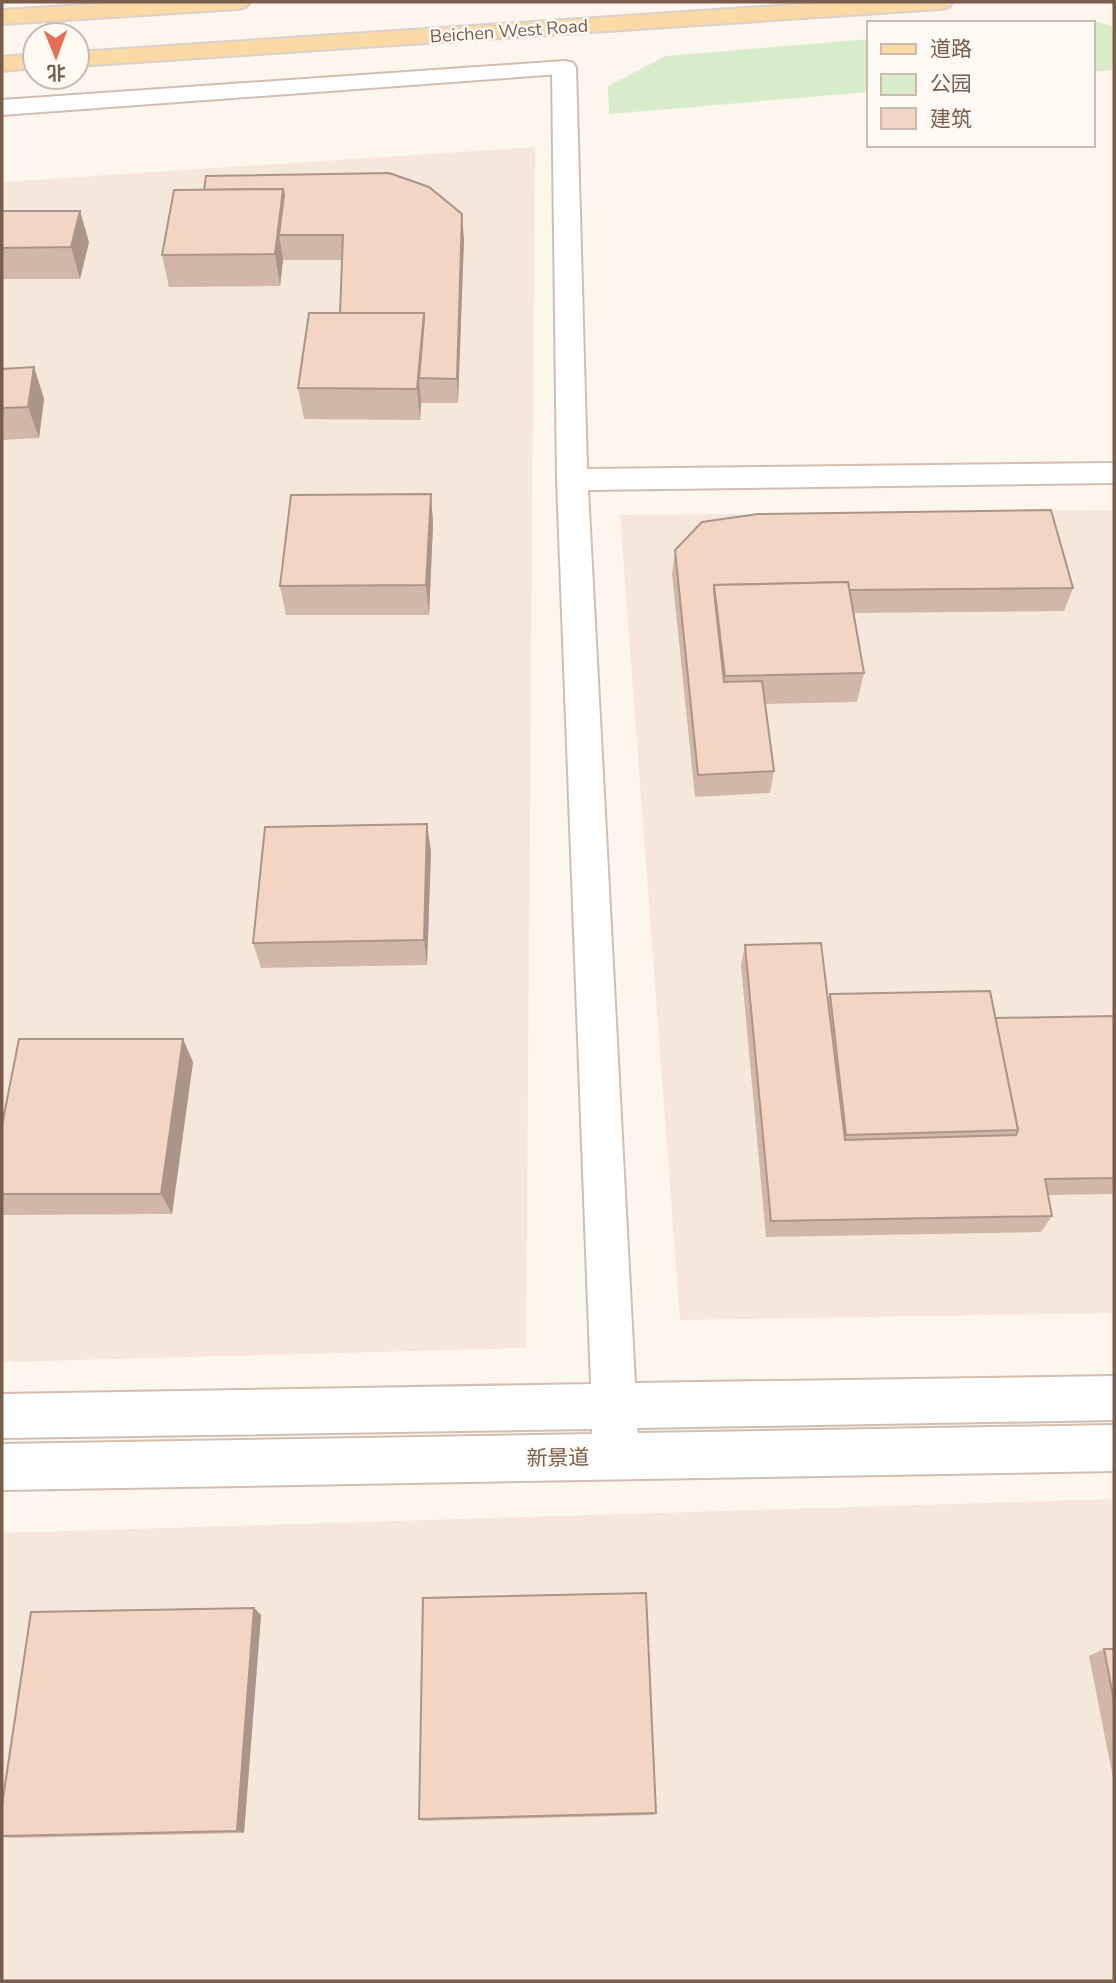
<svg xmlns="http://www.w3.org/2000/svg" width="1116" height="1983" font-family="'Nunito Sans','Noto Sans SC',sans-serif">
<style>
.residential{fill:#f5e8da}
.green{fill:#d8ecc9}
.lines{fill:none;stroke-linecap:round;stroke-linejoin:round}
.minor-casing{stroke:#d1beb0;stroke-width:4}
.tertiary-casing{stroke:#d1beb0;stroke-width:4}
.primary-casing{stroke:#dad1cd;stroke-width:4}
.minor{fill:#fff;fill-rule:evenodd}
.tertiary{fill:#fff;fill-rule:evenodd}
.primary{fill:#fbd9a5;fill-rule:evenodd}
.wall{fill:#d1b7a8}
.shaded-wall{fill:#aa9588}
.building{fill:#f3d5c3;stroke:#aa9588;stroke-width:2}
.labels{text-anchor:middle;stroke-width:5;stroke-linejoin:round;paint-order:stroke}
.far-street-label{font-size:18px;fill:#7a5c4d;stroke:#fffaf3}
.street-label{font-size:21px;fill:#7a5c4d;stroke:#fffaf3}
</style>
<rect width="100%" height="100%" fill="#fdf6ec"/>
<g class="residential">
<polygon points="535,147 526,1348 2,1362 2,182"/>
<polygon points="1114,510 1114,1313 680,1320 620,515"/>
<polygon points="1114,1499 1114,1981 2,1981 2,1533"/>
</g>
<g class="green">
<polygon points="1088,20 1114,26 1114,70 1093,72 1093,23 1059,23"/>
<polygon points="869,39 869,92 609,114 608,86 666,56"/>
</g>
<g class="lines">
<g class="minor-casing">
<polygon id="minor" points="564,61 573,63 576,68 573,73 2,115 2,100"/>
</g>
<g class="tertiary-casing">
<polygon id="tertiary" points="564,61 573,63 576,68 587,469 1114,463 1114,483 588,490 635,1383 1114,1376 1114,1420 637,1428 638,1433 1114,1425 1114,1471 2,1490 2,1444 592,1434 592,1429 2,1438 2,1394 591,1384 557,480 552,68 555,63"/>
</g>
<g class="primary-casing">
<g id="primary">
<polygon points="130,2 250,2 246,7 238,9 2,24 2,10"/>
<polygon points="837,2 953,2 949,7 941,9 77,66 77,52"/>
<polygon points="35,54 35,68 2,71 2,57"/>
</g>
</g>
<use href="#minor" class="minor"/>
<use href="#tertiary" class="tertiary"/>
<use href="#primary" class="primary"/>
</g>
<g class="wall">
<polygon points="174,190 464,239 458,403 421,403 420,420 304,419 298,388 340,313 342,260 283,260 280,286 169,287 162,255"/>
<polygon points="2,211 89,242 80,279 2,279"/>
<polygon points="34,367 44,399 39,438 2,440 2,369"/>
<polygon points="431,494 433,525 429,615 286,615 280,586"/>
<polygon points="675,550 1073,588 1064,611 853,613 864,673 857,702 765,704 774,771 770,793 695,797 672,574"/>
<polygon points="431,851 427,965 261,968 253,943"/>
<polygon points="745,945 828,999 830,994 995,1018 1114,1016 1114,1194 1048,1195 1052,1216 1041,1232 766,1237 741,965"/>
<polygon points="193,1062 172,1214 4,1215 2,1212 2,1125"/>
<polygon points="254,1608 261,1615 244,1833 10,1838 2,1837 2,1805"/>
<polygon points="1104,1649 1114,1649 1114,1783 1089,1656"/>
<polygon points="656,1813 654,1815 422,1821 419,1819"/>
</g>
<g class="shaded-wall">
<polygon points="283,189 288,220 279,235 283,260 280,286 275,254"/>
<polygon points="80,211 89,242 80,279 71,247"/>
<polygon points="462,214 464,239 458,403 457,379"/>
<polygon points="424,313 426,345 419,378 421,403 420,420 417,389"/>
<polygon points="34,367 44,399 39,438 28,407"/>
<polygon points="431,494 433,525 429,615 426,585"/>
<polygon points="427,824 431,851 427,965 424,940"/>
<polygon points="183,1039 193,1062 172,1214 161,1194"/>
<polygon points="254,1608 261,1615 244,1833 237,1831"/>
</g>
<g class="building">
<polygon points="389,173 429,187 462,214 457,379 419,378 424,320 424,313 340,313 343,235 279,235 284,195 283,189 204,190 206,176"/>
<polygon points="283,189 275,254 162,255 174,190"/>
<polygon points="2,211 80,211 71,247 2,248"/>
<polygon points="309,313 424,313 417,389 298,388"/>
<polygon points="34,367 28,407 2,408 2,369"/>
<polygon points="431,494 426,585 280,586 291,495"/>
<polygon points="1051,510 1073,588 849,590 848,582 714,585 714,591 724,682 762,681 774,771 698,775 675,550 702,522 758,514"/>
<polygon points="848,582 864,673 725,676 714,585"/>
<polygon points="427,824 424,940 253,943 265,827"/>
<polygon points="821,943 845,1140 1016,1135 1018,1130 995,1018 1114,1016 1114,1178 1045,1179 1052,1216 771,1221 745,945"/>
<polygon points="990,991 1018,1130 846,1135 830,994"/>
<polygon points="19,1039 183,1039 161,1194 2,1194 2,1125"/>
<polygon points="646,1593 656,1813 419,1819 423,1598"/>
<polygon points="254,1608 237,1831 2,1836 2,1805 31,1612"/>
<polygon points="1104,1649 1114,1649 1114,1701"/>
</g>
<g class="labels">
<g class="far-street-label">
<text transform="translate(509 31) rotate(-4)" y="6">Beichen West Road</text>
</g>
<g class="street-label">
<text transform="translate(558 1458) rotate(-1)" y="7">新景道</text>
</g>
</g>
<rect width="1116" height="1983" fill="none" stroke="#7a5c4d" stroke-width="7"/>
<rect x="867" y="21" width="228" height="126" fill="#fffaf3" stroke="#cabbb1" stroke-width="2"/>
<rect x="881" y="44" width="35" height="10" fill="#fbd9a5" stroke="#cabbb1" stroke-width="2"/>
<text x="930" y="56" font-size="21" fill="#7a5c4d">道路</text>
<rect x="881" y="74" width="35" height="21" fill="#d8ecc9" stroke="#cabbb1" stroke-width="2"/>
<text x="930" y="91" font-size="21" fill="#7a5c4d">公园</text>
<rect x="881" y="108" width="35" height="21" fill="#f3d5c3" stroke="#cabbb1" stroke-width="2"/>
<text x="930" y="126" font-size="21" fill="#7a5c4d">建筑</text>
<g transform="translate(56 56) rotate(179)"><circle r="33" fill="#fffaf3" stroke="#cabbb1" stroke-width="2"/>
<path d="M0-5L12 26L0 18L-12 26Z" fill="#e76f51"/>
<text y="-10" font-size="19" font-weight="bold" text-anchor="middle" fill="#7a5c4d">北</text>
</g>
</svg>
